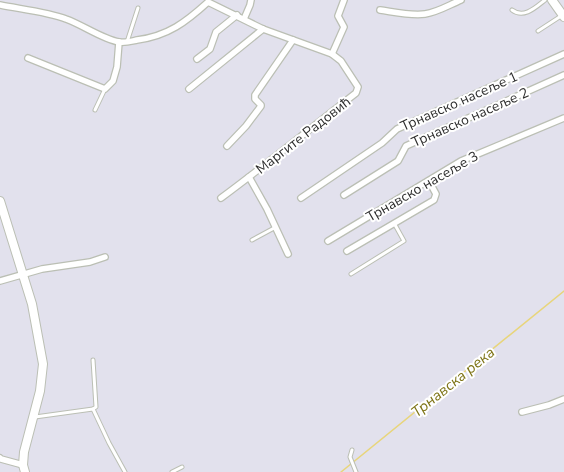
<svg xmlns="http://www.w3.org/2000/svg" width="564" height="472" font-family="'Nunito Sans',sans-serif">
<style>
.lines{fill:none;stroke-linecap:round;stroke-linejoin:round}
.stream{stroke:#e8d57b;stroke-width:1.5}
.lane-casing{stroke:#bbbfb4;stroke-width:5}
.street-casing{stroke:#bbbfb4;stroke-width:8}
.secondary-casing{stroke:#bbbfb4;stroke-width:10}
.lane{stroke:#fff;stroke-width:3}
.street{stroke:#fff;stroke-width:5.5}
.secondary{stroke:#fff;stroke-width:8}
.labels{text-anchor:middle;stroke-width:4;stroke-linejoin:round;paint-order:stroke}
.street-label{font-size:14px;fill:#2d2d2d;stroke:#fff}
.water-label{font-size:15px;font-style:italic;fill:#7d7315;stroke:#fff}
</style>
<rect width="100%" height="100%" fill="#e2e1ed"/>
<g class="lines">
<polyline class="stream" points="341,472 564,291"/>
<g class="lane-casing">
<g id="lane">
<path d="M512 10C524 19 536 7 545 0"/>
<polyline points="538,31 561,16"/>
<polyline points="127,42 138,8"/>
<polyline points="95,110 105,89"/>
<polyline points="252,240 276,227"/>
<polyline points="351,274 404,241 394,223"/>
<polyline points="93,360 96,407 93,409"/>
<polyline points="35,417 93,409 109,443 125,472"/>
<polyline points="352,450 350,457 356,472"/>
<polyline points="172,472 182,467"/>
</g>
</g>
<g class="street-casing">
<g id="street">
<path d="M0 5C20 9 48 12 66 19 83 25 102 39 119 42 125 43 132 41 137 40 168 36 186 22 208 2L263 29 332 54 341 61 358 87 356 93C311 128 267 164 221 198"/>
<path d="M380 10C394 12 411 16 425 14 438 12 449 5 461 0"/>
<polyline points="244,19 250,5 251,0"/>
<polyline points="332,54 344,27 338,16 344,0"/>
<polyline points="28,58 105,89 113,81 117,67 119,42"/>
<polyline points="197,59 210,49 216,32 237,15"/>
<polyline points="189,89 263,29"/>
<polyline points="227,146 246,126 261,106 261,105 255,99 255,95 293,40"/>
<polyline points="249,177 267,209 288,254"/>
<polyline points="344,195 398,161 406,146 564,75"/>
<polyline points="301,198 382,143 397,129 564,54"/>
<polyline points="328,241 461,161 564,118"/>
<polyline points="347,251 434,200 436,194 429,181"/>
<polyline points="0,281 42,269 90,262 105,257"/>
<polyline points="522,412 549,405 564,399"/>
<polyline points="0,458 1,459 23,465"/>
</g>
</g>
<g class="secondary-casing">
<g id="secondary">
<polyline points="552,0 564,17"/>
<polyline points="0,201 32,304 43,364 40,391 24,452 23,465 25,472"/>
</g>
</g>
<use href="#lane" class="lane"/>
<use href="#street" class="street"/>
<use href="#secondary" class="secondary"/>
</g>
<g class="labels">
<g class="street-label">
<text transform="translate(459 101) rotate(-24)" y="5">Трнавско насеље 1</text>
<text transform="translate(470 117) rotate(-24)" y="5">Трнавско насеље 2</text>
<text transform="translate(303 135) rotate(-38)" y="5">Маргите Радовић</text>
<text transform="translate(422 186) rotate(-30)" y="5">Трнавско насеље 3</text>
</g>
<g class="water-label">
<text transform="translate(453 382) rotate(-39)" y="5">Трнавска река</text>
</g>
</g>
</svg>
